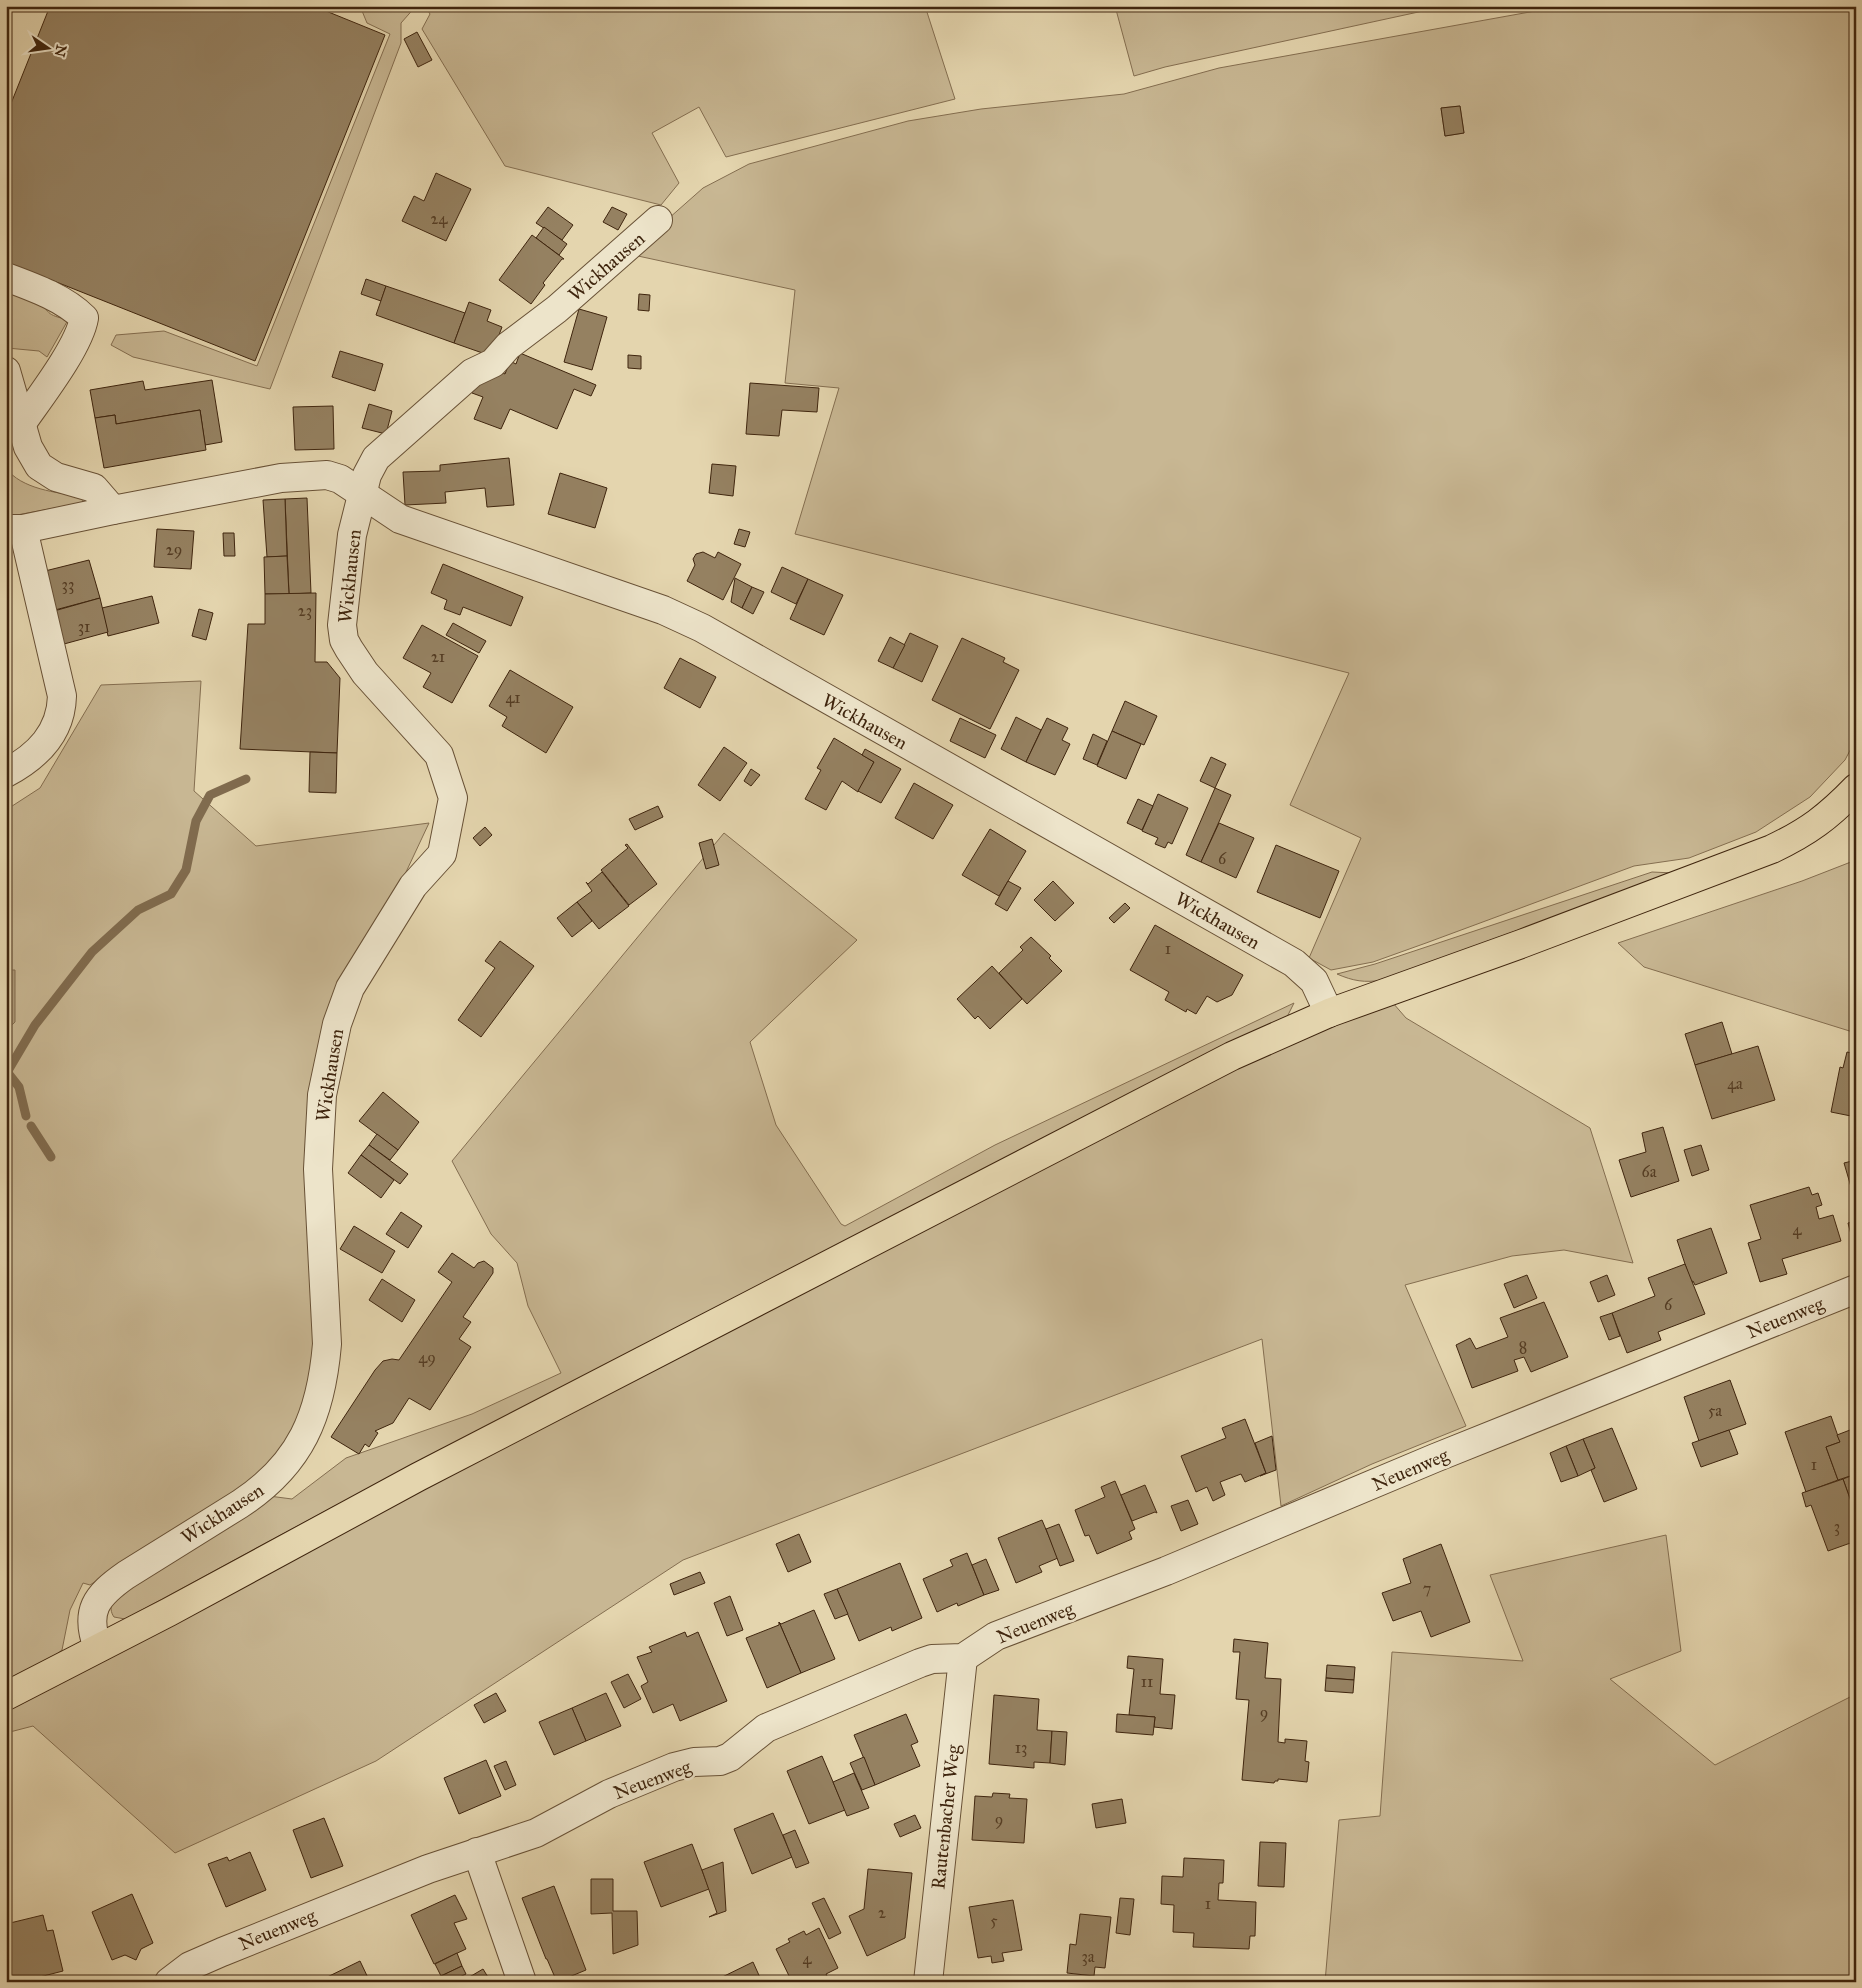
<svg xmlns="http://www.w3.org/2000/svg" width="1862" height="1988" font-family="'IM FELL Great Primer',serif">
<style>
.green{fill:#c8b793;stroke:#846e50;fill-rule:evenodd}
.water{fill:#ac9978;stroke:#806b4e}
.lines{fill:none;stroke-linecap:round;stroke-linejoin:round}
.shore{stroke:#765f43;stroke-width:1}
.stream{stroke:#806b4e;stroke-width:9}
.building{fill:#958161;stroke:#3f250e}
.minor-casing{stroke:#685136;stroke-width:30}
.major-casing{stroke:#3f250e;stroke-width:30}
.minor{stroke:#ede4ca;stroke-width:28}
.major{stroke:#e4d5ae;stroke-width:28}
.labels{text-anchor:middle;stroke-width:5;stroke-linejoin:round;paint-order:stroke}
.number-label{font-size:16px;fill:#543c23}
.street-label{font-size:19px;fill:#3f250e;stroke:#ede4ca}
</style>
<rect width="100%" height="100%" fill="#e4d5ae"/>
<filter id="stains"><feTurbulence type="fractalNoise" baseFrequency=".004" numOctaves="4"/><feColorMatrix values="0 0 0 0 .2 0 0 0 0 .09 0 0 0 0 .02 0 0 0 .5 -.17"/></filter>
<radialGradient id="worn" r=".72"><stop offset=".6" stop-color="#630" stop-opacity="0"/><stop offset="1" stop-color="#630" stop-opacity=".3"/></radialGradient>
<g class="green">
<polygon points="360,6 416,6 401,23 401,43 270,389 133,357 111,345 116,335 164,331 257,366 390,34 367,23"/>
<polygon points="425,6 925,6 955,99 726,157 699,107 652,133 679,183 661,205 505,166 422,29 430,14"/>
<polygon points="1115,6 1446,6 1165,67 1134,76"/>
<path d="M1563 6H1856V739L1845 760 1810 797 1756 832 1689 858 1634 866 1426 943 1373 962 1331 970 1309 958 1361 838 1290 805 1349 673 795 534 839 388 785 383 795 290 638 256 651 234 703 188 749 164 908 121 981 109 1124 94 1219 68ZM1460 106 1464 133 1445 136 1441 108Z"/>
<path d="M6 286 43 301C46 316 55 316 68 320L47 357 39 351 7 348Z"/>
<path d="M6 468C21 489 57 493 81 496L83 500 82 503 6 517Z"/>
<polygon points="201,681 194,791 256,846 429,823 384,919 329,1023 314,1343 308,1389 294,1430 264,1472 90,1585 83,1583 70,1610 62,1650 49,1660 6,1680 6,810 40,788 101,685"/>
<path d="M724 833 857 940 750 1042 776 1125 841 1224 845 1226 995 1145 1294 1003 1287 1017 331 1508 125 1619 114 1617C107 1607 114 1599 121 1590L269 1496 292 1499 346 1458 472 1414 561 1373 528 1306 517 1263 491 1234 452 1161Z"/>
<polygon points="1856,860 1856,1033 1644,967 1618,943 1802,881"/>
<path d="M1652 872 1674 873 1382 980C1365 983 1353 981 1337 974L1375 964Z"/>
<polygon points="1393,1003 1406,1018 1590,1128 1633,1263 1564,1250 1512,1256 1405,1285 1466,1426 1372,1464 1281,1506 1262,1339 683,1560 376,1761 175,1853 33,1726 6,1733 6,1707 378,1512 1222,1075 1321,1030"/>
<polygon points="1666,1535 1681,1651 1610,1679 1715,1765 1856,1694 1856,1982 1325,1982 1339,1820 1380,1816 1392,1652 1523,1661 1490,1575"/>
</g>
<polygon class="water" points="6,970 15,970 15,1022 6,1031"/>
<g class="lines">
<polyline class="shore" points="6,975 10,977 10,1019 6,1024"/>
<g class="stream">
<polyline points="8,1073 19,1087 26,1116"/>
<polyline points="6,1074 35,1025 92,952 138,910 171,894 186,870 196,821 210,795 246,779"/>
<polyline points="31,1126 51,1157"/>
</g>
</g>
<g class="building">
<polygon points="50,6 328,6 326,11 385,35 255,361 6,262 6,116"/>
<polygon points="417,32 432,60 418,67 404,39"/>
<polygon points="1460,106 1464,133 1445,136 1441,108"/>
<polygon points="436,173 471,189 446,241 402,221 414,196 424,201"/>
<polygon points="548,207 573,225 562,240 536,223"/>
<polygon points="612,207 627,214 618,230 603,222"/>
<polygon points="544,227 567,244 559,255 536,238"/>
<polygon points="532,235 564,259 562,259 543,283 545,285 531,304 499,280"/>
<polygon points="366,279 386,286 381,301 361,294"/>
<polygon points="386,286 465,313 454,343 376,315"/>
<polygon points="639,294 650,295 649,311 638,310"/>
<polygon points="469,302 491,310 487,321 502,327 491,356 454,343"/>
<polygon points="579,309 607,317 592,370 564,362"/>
<polygon points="340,351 383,364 375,391 332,377"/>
<polygon points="520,353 596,385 591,396 574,389 557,429 510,409 501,429 474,419 483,397 472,393 478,379 495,369 505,374 510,361 516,364"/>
<polygon points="628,355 641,356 641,369 628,368"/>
<polygon points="212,380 222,442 205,445 200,410 116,424 115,415 95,418 90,390 143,381 145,390"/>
<polygon points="750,383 819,388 817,412 782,410 779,436 746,434"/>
<polygon points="369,404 392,411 386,434 362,428"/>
<polygon points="333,406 334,449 295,450 293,407"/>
<polygon points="200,410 206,450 104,468 95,418 115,415 116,424"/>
<polygon points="509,458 514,505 487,507 485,488 445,492 446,503 405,505 403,472 440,471 440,465"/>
<polygon points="712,464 736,466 733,496 709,493"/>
<polygon points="560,473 607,488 595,528 548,514"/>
<polygon points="307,498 311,593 289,594 285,499"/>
<polygon points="285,499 287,556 267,557 263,500"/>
<polygon points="157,529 194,531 191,569 154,567"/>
<polygon points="739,529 750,532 745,547 734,544"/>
<polygon points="223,533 234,533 235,556 224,556"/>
<polygon points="703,552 715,558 718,552 741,564 723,600 687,581 695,565 693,559 696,554"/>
<polygon points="287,556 289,594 265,594 264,557"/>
<polygon points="89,560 100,598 55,610 45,571"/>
<polygon points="443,564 523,597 511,626 463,607 460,615 444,609 447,600 431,593"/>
<polygon points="782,567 808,579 796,604 771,592"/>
<polygon points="735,578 752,587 742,608 731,602"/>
<polygon points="808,579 843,595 824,635 790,619"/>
<polygon points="752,587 764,592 753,614 742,608"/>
<polygon points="316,593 315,662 327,662 340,678 337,753 240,749 248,624 265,624 265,594"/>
<polygon points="152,596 159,623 108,636 102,608"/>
<polygon points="100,598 108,632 64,644 54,611"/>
<polygon points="199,609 213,613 206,640 192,636"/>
<polygon points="453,623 486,641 479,653 446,635"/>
<polygon points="422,625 478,656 452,703 423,687 431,673 403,658"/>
<polygon points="910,633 938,646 922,682 893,668"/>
<polygon points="890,637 905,645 893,668 878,661"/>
<polygon points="962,638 1005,658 1003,662 1019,670 990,729 932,700"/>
<polygon points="680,658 716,677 700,708 664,688"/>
<polygon points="510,670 573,707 546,753 502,726 507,717 489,706"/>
<polygon points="1125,701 1157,716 1144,745 1112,731"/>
<polygon points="1016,717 1041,730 1026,762 1001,749"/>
<polygon points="960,718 996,735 985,758 950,741"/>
<polygon points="1047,718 1068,728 1062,740 1070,744 1055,775 1026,762"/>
<polygon points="1112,731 1141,744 1126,779 1097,766"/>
<polygon points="1093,734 1107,741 1097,765 1083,759"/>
<polygon points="834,738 874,762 858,792 842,781 826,810 805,799 821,770 817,768"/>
<polygon points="724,747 747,763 720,801 698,785"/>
<polygon points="865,749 901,769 881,803 858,791 874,762 862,755"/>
<polygon points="310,752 337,753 336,793 309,792"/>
<polygon points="1211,757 1226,764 1215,788 1200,781"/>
<polygon points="751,769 760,775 751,786 744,781"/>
<polygon points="914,783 953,805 933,839 895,818"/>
<polygon points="1215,788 1231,795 1201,862 1186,855"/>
<polygon points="1158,794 1188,808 1172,844 1168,842 1165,848 1155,844 1158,838 1142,831"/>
<polygon points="1138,799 1153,806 1142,830 1127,823"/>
<polygon points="658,806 663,817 635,830 629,819"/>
<polygon points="1219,823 1254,838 1236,878 1201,862"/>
<polygon points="485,827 492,835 480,846 473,838"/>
<polygon points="990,829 1026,851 999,896 962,875"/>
<polygon points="712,839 719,865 706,869 699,843"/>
<polygon points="627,844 657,884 629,905 601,870 628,848 625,845"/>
<polygon points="1276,845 1339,871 1320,918 1257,892"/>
<polygon points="602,872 629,906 599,929 577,902 592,891 586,882 588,884"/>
<polygon points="1008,881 1021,888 1007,911 995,904"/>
<polygon points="1053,881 1074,903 1055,921 1034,900"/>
<polygon points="577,902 592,921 572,937 557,918"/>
<polygon points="1125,903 1130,908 1114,923 1109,918"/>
<polygon points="1155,925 1243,975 1232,995 1217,1002 1207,996 1196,1014 1187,1009 1186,1012 1165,1000 1169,992 1130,970"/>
<polygon points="1031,937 1051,956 1049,958 1062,971 1027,1004 999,973 1023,950 1020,947"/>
<polygon points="500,941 534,966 481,1037 458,1020 495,968 485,961"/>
<polygon points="992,966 1022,999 990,1029 978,1016 975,1019 957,999"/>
<polygon points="1722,1022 1732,1054 1695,1065 1685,1034"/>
<polygon points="1758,1046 1775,1100 1712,1119 1695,1065"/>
<polygon points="1847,1052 1856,1054 1856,1117 1831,1112 1840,1067 1843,1068"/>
<polygon points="383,1092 419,1122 398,1150 359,1121"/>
<polygon points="1663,1127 1679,1181 1631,1197 1619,1160 1646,1152 1642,1133"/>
<polygon points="377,1134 398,1150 390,1160 369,1145"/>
<polygon points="369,1145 408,1174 400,1184 361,1155"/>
<polygon points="1701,1145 1709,1170 1692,1176 1684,1150"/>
<polygon points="361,1155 394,1180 381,1198 348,1173"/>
<polygon points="1856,1160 1856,1204 1844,1163"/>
<polygon points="1809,1187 1812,1195 1818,1193 1822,1205 1816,1207 1819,1219 1833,1215 1841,1241 1782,1259 1787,1274 1760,1282 1748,1243 1761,1239 1750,1205"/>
<polygon points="401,1212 422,1226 408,1248 386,1234"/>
<polygon points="1856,1221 1856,1245 1854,1246 1848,1223"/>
<polygon points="354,1226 395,1251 382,1273 340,1249"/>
<polygon points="1711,1228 1727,1273 1695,1285 1693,1281 1691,1282 1677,1240"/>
<polygon points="452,1253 474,1268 478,1263 484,1261 493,1268 493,1273 463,1317 471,1322 459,1339 471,1347 430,1410 409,1398 393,1423 375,1431 378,1433 369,1447 365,1444 359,1454 331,1437 375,1370 383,1361 392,1359 399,1360 452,1282 438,1272"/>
<polygon points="1685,1264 1705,1314 1658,1332 1661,1340 1627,1353 1612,1313 1655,1296 1648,1278"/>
<polygon points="1527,1275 1537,1298 1514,1308 1504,1284"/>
<polygon points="1607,1275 1615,1295 1598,1302 1590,1282"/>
<polygon points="382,1279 415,1300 402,1322 369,1300"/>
<polygon points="1544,1302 1568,1357 1531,1372 1524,1357 1514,1360 1518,1371 1472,1388 1456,1345 1470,1338 1476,1349 1508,1337 1500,1318"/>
<polygon points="1612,1313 1620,1336 1609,1340 1600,1317"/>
<polygon points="1730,1380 1746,1424 1699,1441 1684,1397"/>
<polygon points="1831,1416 1840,1442 1826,1447 1838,1480 1806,1492 1785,1432"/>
<polygon points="1245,1419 1266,1473 1245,1482 1241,1474 1220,1482 1225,1495 1213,1501 1207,1487 1196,1492 1181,1456 1226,1438 1222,1428"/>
<polygon points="1612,1428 1637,1489 1604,1502 1591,1470 1595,1468 1583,1439"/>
<polygon points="1729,1430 1738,1454 1701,1467 1692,1443"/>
<polygon points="1850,1430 1856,1446 1856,1474 1838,1480 1826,1447 1840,1442 1837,1435"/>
<polygon points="1272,1436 1276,1470 1260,1476 1266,1473 1255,1443"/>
<polygon points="1583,1439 1595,1468 1578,1476 1566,1446"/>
<polygon points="1566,1446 1578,1476 1561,1482 1550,1453"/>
<polygon points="1856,1474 1856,1510 1854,1510 1843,1479"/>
<polygon points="1843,1479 1854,1510 1856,1510 1856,1541 1828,1551 1811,1505 1806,1507 1802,1493"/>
<polygon points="1115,1481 1135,1529 1129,1532 1132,1539 1097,1554 1089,1535 1085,1536 1075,1510 1105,1497 1101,1487"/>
<polygon points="1145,1485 1157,1513 1155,1512 1132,1521 1121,1495"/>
<polygon points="1188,1500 1198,1524 1181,1531 1171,1506"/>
<polygon points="1042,1520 1058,1558 1039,1566 1042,1572 1016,1583 998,1538"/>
<polygon points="1059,1524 1074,1561 1060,1566 1046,1529"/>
<polygon points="799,1534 811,1562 788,1572 776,1544"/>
<polygon points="1441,1544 1470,1622 1431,1637 1421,1611 1393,1621 1382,1593 1411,1583 1403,1559"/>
<polygon points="967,1553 984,1595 958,1606 957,1603 937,1612 923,1579 953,1566 950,1560"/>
<polygon points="986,1559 999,1590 984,1595 972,1565"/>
<polygon points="900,1563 922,1618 892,1631 891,1627 859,1641 837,1589"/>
<polygon points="700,1572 705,1583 674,1595 670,1584"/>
<polygon points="837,1589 848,1614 835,1619 824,1594"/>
<polygon points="730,1596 743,1630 727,1636 714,1603"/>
<polygon points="814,1610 835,1659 801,1673 779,1622 781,1624"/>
<polygon points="779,1622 801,1673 767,1688 746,1638 779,1625"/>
<polygon points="685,1632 687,1637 698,1632 727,1701 680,1721 673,1704 653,1713 641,1686 648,1682 637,1657 652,1652 649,1647"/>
<polygon points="1234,1639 1268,1643 1265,1678 1281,1679 1278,1742 1285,1743 1285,1739 1307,1741 1305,1761 1309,1762 1307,1782 1278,1779 1278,1781 1275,1781 1274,1783 1242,1780 1249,1700 1236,1699 1240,1652 1233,1652"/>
<polygon points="1128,1656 1163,1659 1160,1694 1175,1695 1172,1729 1154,1727 1155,1717 1129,1715 1134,1669 1127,1668"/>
<polygon points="1327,1665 1355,1667 1354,1680 1326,1678"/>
<polygon points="628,1674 641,1699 624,1708 611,1682"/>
<polygon points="1326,1678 1354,1680 1353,1693 1325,1691"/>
<polygon points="496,1693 506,1711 484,1723 474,1705"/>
<polygon points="606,1693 621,1726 586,1741 572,1708"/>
<polygon points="994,1695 1039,1699 1037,1730 1052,1731 1050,1763 1034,1762 1034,1768 989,1764"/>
<polygon points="572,1708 586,1741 554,1755 539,1722"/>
<polygon points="906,1714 918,1742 911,1745 920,1766 875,1785 854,1735"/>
<polygon points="1117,1714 1155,1717 1153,1735 1116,1732"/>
<polygon points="1052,1731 1067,1732 1065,1765 1050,1763"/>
<polygon points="822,1756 845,1810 809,1824 787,1771"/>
<polygon points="864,1757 875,1785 862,1790 850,1763"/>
<polygon points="486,1760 501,1796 459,1814 444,1778"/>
<polygon points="506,1761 516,1785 505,1790 494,1766"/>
<polygon points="854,1773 869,1808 847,1816 833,1782"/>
<polygon points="993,1793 1010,1794 1009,1798 1027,1799 1024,1843 972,1840 975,1796 992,1797"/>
<polygon points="1122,1799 1126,1823 1096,1828 1092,1804"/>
<polygon points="773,1813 792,1857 752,1874 734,1829"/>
<polygon points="915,1815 921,1828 900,1837 894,1824"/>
<polygon points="324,1818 343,1866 311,1878 293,1830"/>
<polygon points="795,1830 809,1863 796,1868 783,1835"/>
<polygon points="1260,1842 1286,1843 1284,1887 1258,1886"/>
<polygon points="692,1844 709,1889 661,1907 644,1862"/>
<polygon points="250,1852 266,1890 226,1907 208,1864 227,1857 229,1861"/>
<polygon points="1184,1858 1224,1860 1223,1883 1219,1883 1218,1900 1256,1902 1255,1936 1250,1936 1249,1949 1193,1947 1194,1933 1173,1932 1174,1905 1161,1904 1162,1876 1183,1877"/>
<polygon points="723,1862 726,1911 709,1917 717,1913 702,1870"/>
<polygon points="868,1869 912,1873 905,1938 867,1956 849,1916 864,1909"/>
<polygon points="591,1879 613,1879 613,1911 637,1911 638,1945 613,1954 612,1913 591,1914"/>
<polygon points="554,1886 586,1970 557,1982 547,1959 546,1959 522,1898"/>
<polygon points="132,1894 153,1943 141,1949 136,1960 125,1955 112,1960 92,1912"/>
<polygon points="455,1895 467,1919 454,1923 466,1949 434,1964 411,1915"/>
<polygon points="824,1898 841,1933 829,1939 812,1903"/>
<polygon points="1120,1898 1134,1899 1130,1935 1116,1933"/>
<polygon points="1013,1900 1022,1950 1002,1953 1004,1961 992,1963 991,1956 978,1958 969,1907"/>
<polygon points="1080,1914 1111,1917 1105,1968 1095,1967 1094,1976 1067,1973 1070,1944 1076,1945"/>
<polygon points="43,1915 47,1931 53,1930 63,1971 20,1982 6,1982 6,1924"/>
<polygon points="819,1928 838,1968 826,1974 828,1978 820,1982 792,1982 776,1949 790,1942 788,1939 804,1931 806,1935"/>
<polygon points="457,1953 462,1966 441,1976 435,1964"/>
<polygon points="360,1961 370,1982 317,1982"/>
<polygon points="753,1962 762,1982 712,1982"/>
<polygon points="462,1966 466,1974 449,1982 444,1982 441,1976"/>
<polygon points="483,1969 491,1982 461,1982"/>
</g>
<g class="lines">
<g class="minor-casing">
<g id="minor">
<path d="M6 277C33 287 64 298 84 318 79 347 40 397 22 423"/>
<polyline points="6,371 28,447 39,466 56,477 94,488 113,510"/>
<polyline points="6,529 23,529 113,510 281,478 327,475 340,479 400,519 663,610 702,628 1294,963 1314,981 1329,1013"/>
<path d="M6 773C38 756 61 733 62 696L23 529"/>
<path d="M98 1648C84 1611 96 1596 126 1575L240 1504C301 1464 321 1415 327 1344L318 1169 322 1095 337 1024 350 988 413 886 442 854 453 798 439 755 365 673 349 649 344 640 342 625 352 535 367 475 376 458 472 373 493 363 508 346 557 309 658 220"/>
<polyline points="477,1852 522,1982"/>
<polyline points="169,1982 190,1966 222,1952 428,1869 536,1833 609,1794 674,1767 694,1762 720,1761 730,1757 766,1728 920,1663 932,1659 963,1658 996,1636 1166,1571 1435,1458 1856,1289"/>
<polyline points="928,1982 963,1658"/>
</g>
</g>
<g class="major-casing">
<path id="major" d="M6 1696 169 1612 418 1477 1232 1056 1329 1013 1521 944 1772 849C1808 832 1828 817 1856 788"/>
</g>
<use href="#minor" class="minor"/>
<use href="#major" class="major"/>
</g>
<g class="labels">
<g class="number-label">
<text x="439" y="224">24</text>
<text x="174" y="555">29</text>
<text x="68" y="590">33</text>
<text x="305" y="616">23</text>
<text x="84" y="632">31</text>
<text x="438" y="662">21</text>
<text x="513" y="703">41</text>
<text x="1222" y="864">6</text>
<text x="1168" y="954">1</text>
<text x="1735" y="1089">4a</text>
<text x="1649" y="1177">6a</text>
<text x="1797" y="1235">4</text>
<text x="1668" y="1310">6</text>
<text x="1523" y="1353">8</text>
<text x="427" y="1363">49</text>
<text x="1715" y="1416">5a</text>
<text x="1814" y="1470">1</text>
<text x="1837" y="1532">3</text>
<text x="1427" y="1594">7</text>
<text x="1147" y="1687">11</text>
<text x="1264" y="1718">9</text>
<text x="1021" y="1753">13</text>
<text x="999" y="1825">9</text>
<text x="1208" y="1909">1</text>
<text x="882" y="1918">2</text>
<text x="994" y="1926">5</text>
<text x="1088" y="1962">3a</text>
<text x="807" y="1964">4</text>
</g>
<g class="street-label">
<text transform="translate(606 266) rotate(-41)" y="7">Wickhausen</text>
<text transform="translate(349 576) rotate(-84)" y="7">Wickhausen</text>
<text transform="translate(865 721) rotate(29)" y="7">Wickhausen</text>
<text transform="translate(1218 920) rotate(30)" y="7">Wickhausen</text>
<text transform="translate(329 1075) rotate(-81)" y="7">Wickhausen</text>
<text transform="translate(1785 1317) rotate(-22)" y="7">Neuenweg</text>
<text transform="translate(1410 1469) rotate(-23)" y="7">Neuenweg</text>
<text transform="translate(222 1513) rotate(-33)" y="7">Wickhausen</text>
<text transform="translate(1035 1622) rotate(-22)" y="7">Neuenweg</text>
<text transform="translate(652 1779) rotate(-20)" y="7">Neuenweg</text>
<text transform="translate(945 1817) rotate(-84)" y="7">Rautenbacher Weg</text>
<text transform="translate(277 1929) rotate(-22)" y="7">Neuenweg</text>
</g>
</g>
<rect width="1862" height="1988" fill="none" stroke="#e4d5ae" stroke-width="25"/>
<rect x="8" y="8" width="1847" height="1973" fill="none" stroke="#3f250e" stroke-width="2.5"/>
<rect x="12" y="12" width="1837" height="1963" fill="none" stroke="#3f250e"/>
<g transform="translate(48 48) rotate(103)" stroke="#ede4ca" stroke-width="4" paint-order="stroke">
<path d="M0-4L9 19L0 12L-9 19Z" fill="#3f250e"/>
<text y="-8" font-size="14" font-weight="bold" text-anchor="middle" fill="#3f250e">N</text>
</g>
<rect width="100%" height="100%" filter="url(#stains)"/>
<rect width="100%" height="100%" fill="url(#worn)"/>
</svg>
